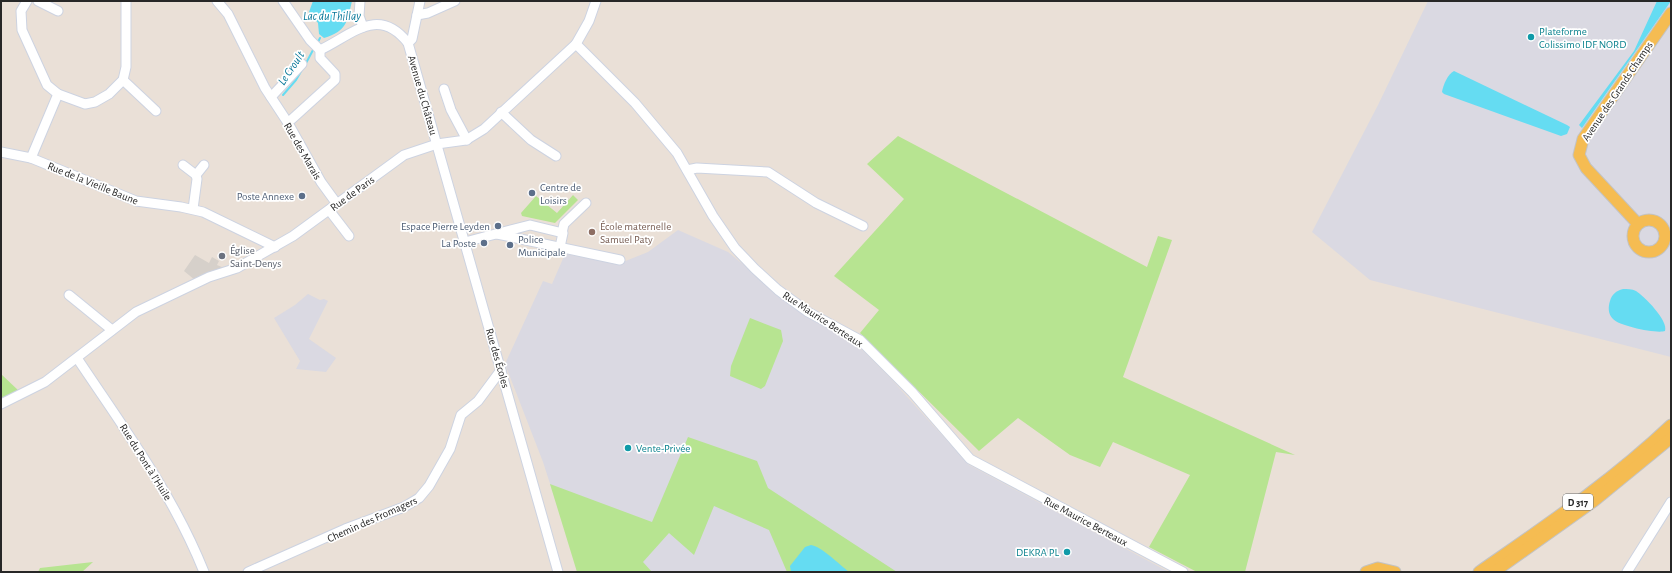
<svg xmlns="http://www.w3.org/2000/svg" width="1672" height="573" font-family="'Alegreya Sans',sans-serif">
<style>
.industrial{fill:#dad9e2}
.green{fill:#b7e491}
.plaza{fill:#d6d0ca}
.water{fill:#65dcf2}
.lines{fill:none;stroke-linecap:round;stroke-linejoin:round}
.stream{stroke:#65dcf2;stroke-width:2}
.minor-casing{stroke:#cdd3e1;stroke-width:11}
.major-casing{stroke:#c3c3c3;stroke-width:13}
.minor{stroke:#fff;stroke-width:9}
.major{stroke:#f5bc52;stroke-width:11}
.culture-dot{fill:#0f9aa8;stroke:#fff;stroke-width:1.5}
.service-dot{fill:#5c6f8a;stroke:#fff;stroke-width:1.5}
.education-dot{fill:#8d6e63;stroke:#fff;stroke-width:1.5}
.worship-dot{fill:#6b7280;stroke:#fff;stroke-width:1.5}
.labels{text-anchor:middle;stroke-width:3.5;stroke-linejoin:round;paint-order:stroke}
.shield{fill:#fff;stroke:#686868;stroke-width:1}
.shield-label{font-size:10px;font-weight:bold;fill:#272727}
.culture-label{font-size:11px;fill:#0d838f;stroke:#fff;text-anchor:start}
.street-label{font-size:11px;fill:#272727;stroke:#fff}
.service-label{font-size:11px;fill:#4e5e75;stroke:#fff;text-anchor:end}
.education-label{font-size:11px;fill:#785e54;stroke:#fff;text-anchor:start}
.worship-label{font-size:11px;fill:#5b616d;stroke:#fff;text-anchor:start}
.water-label{font-size:12px;font-style:italic;fill:#097899;stroke:#fff}
</style>
<rect width="100%" height="100%" fill="#eae0d7"/>
<g class="industrial">
<polygon points="1428,1 1671,1 1671,357 1370,280 1312,232 1378,105"/>
<polygon points="678,230 728,252 774,290 863,351 891,379 969,465 1169,572 577,572 574,558 543,462 505,364 543,281 552,284 565,254 618,264 648,252"/>
<polygon points="308,294 320,300 324,299 328,301 309,339 336,358 326,372 296,369 300,361 274,318 295,305"/>
</g>
<g class="green">
<polygon points="898,136 1147,267 1158,236 1172,240 1123,377 1295,455 1276,452 1245,572 1197,572 1149,547 1190,475 1113,442 1100,467 1070,455 1018,418 979,451 860,333 879,310 834,276 904,199 867,164"/>
<polygon points="573,195 578,200 555,223 522,216 521,213 536,196 557,213"/>
<polygon points="750,318 781,330 783,341 765,386 761,389 730,376 731,366"/>
<polygon points="1,374 19,391 1,400"/>
<polygon points="688,437 757,461 768,488 897,572 787,572 769,530 714,506 694,555 669,533 643,562 652,572 577,572 550,484 652,522"/>
<polygon points="93,562 82,572 38,572 40,568"/>
</g>
<polygon class="plaza" points="195,255 209,263 212,257 219,261 217,265 224,268 195,280 184,271"/>
<g class="water">
<path d="M313 1H352C347 22 347 31 324 38L319 34 318 23 309 12Z"/>
<polygon points="1657,1 1671,1 1582,128 1579,125 1634,51"/>
<path d="M1454 71 1567 125 1570 127 1567 134 1561 136 1444 94 1442 92C1443 85 1448 74 1454 71Z"/>
<path d="M1623 289C1627 289 1632 289 1636 291 1644 296 1669 321 1665 331 1657 334 1619 326 1613 319 1608 314 1608 307 1610 301 1612 294 1616 291 1623 289Z"/>
<path d="M811 545C821 546 840 565 849 572H791L790 566 805 547Z"/>
</g>
<g class="lines">
<g class="stream">
<polyline points="318,42 320,38"/>
<polyline points="305,65 313,50"/>
<polyline points="283,95 296,80 303,68"/>
</g>
<g class="minor-casing">
<g id="minor">
<polyline points="27,1 21,11 22,30 47,85 58,94 85,104 95,102 109,94 123,80 126,67 126,1"/>
<polyline points="38,1 58,11"/>
<polyline points="217,1 228,14 265,88 288,123 321,182 337,204"/>
<path d="M283 1 310 40 320 50C352 35 378 5 408 43L558 572"/>
<polyline points="360,1 359,16 363,27"/>
<polyline points="417,15 428,13 455,1"/>
<polyline points="408,43 412,39 420,1"/>
<polyline points="576,44 635,103 677,153 713,216 735,248 755,269 778,290 808,312 860,340 912,392 970,459 1183,572"/>
<polyline points="123,80 156,111"/>
<polyline points="444,89 451,110 467,140"/>
<polyline points="271,97 302,64"/>
<polyline points="501,112 531,140 556,156"/>
<polyline points="292,119 335,80 335,74 320,58 320,50"/>
<polyline points="1,152 31,158 136,201 181,207 203,212 275,247"/>
<polyline points="31,158 58,94"/>
<polyline points="183,165 196,175 197,179 193,209"/>
<polyline points="687,170 697,168 768,172 816,203 863,226"/>
<polyline points="196,175 204,165"/>
<polyline points="329,210 349,236"/>
<polyline points="562,233 564,224 586,203"/>
<polyline points="497,234 620,260"/>
<polyline points="465,242 530,225 563,233 560,247"/>
<polyline points="69,295 112,330"/>
<path d="M77 358C123 427 173 494 204 572"/>
<polyline points="1,404 45,382 136,312 209,277 237,268 293,236 404,155 437,144 466,140 484,129 576,44 589,21 596,1"/>
<polyline points="248,572 345,529 404,507 419,498 429,486 450,449 461,415 478,401 501,370"/>
<polyline points="1627,572 1671,502"/>
</g>
</g>
<g class="major-casing">
<g id="major">
<circle cx="1649" cy="236" r="16"/>
<polyline points="1638,224 1586,168 1579,155 1583,139 1671,13"/>
<polyline points="1366,572 1378,568 1395,572"/>
<path d="M1479 572C1545 526 1612 481 1671 425"/>
<polyline points="1494,572 1594,501 1671,438"/>
</g>
</g>
<use href="#minor" class="minor"/>
<use href="#major" class="major"/>
</g>
<g class="culture-dot">
<circle cx="1531" cy="37" r="4"/>
<circle cx="628" cy="448" r="4"/>
<circle cx="1067" cy="552" r="4"/>
</g>
<g class="service-dot">
<circle cx="532" cy="193" r="4"/>
<circle cx="302" cy="196" r="4"/>
<circle cx="498" cy="226" r="4"/>
<circle cx="484" cy="243" r="4"/>
<circle cx="510" cy="245" r="4"/>
</g>
<circle class="education-dot" cx="592" cy="232" r="4"/>
<circle class="worship-dot" cx="222" cy="256" r="4"/>
<g class="labels">
<rect class="shield" x="1563" y="494" width="30" height="16" rx="3"/>
<g class="shield-label">
<text x="1578" y="506">D 317</text>
</g>
<g class="culture-label">
<text x="1539" y="35">Plateforme<tspan x="1539" dy="13">Colissimo IDF NORD</tspan></text>
<text x="636" y="452">Vente-Privée</text>
<text x="1059" y="556" text-anchor="end">DEKRA PL</text>
</g>
<g class="street-label">
<text transform="translate(1617 91) rotate(-56)" y="4">Avenue des Grands Champs</text>
<text transform="translate(423 95) rotate(74)" y="4">Avenue du Château</text>
<text transform="translate(303 151) rotate(60)" y="4">Rue des Marais</text>
<text transform="translate(93 183) rotate(22)" y="4">Rue de la Vieille Baune</text>
<text transform="translate(352 193) rotate(-36)" y="4">Rue de Paris</text>
<text transform="translate(823 319) rotate(33)" y="4">Rue Maurice Berteaux</text>
<text transform="translate(498 358) rotate(74)" y="4">Rue des Écoles</text>
<text transform="translate(146 462) rotate(58)" y="4">Rue du Pont à l'Huile</text>
<text transform="translate(372 519) rotate(-24)" y="4">Chemin des Fromagers</text>
<text transform="translate(1086 521) rotate(28)" y="4">Rue Maurice Berteaux</text>
</g>
<g class="service-label">
<text x="540" y="191" text-anchor="start">Centre de<tspan x="540" dy="13">Loisirs</tspan></text>
<text x="294" y="200">Poste Annexe</text>
<text x="490" y="230">Espace Pierre Leyden</text>
<text x="518" y="243" text-anchor="start">Police<tspan x="518" dy="13">Municipale</tspan></text>
<text x="476" y="247">La Poste</text>
</g>
<g class="education-label">
<text x="600" y="230">École maternelle<tspan x="600" dy="13">Samuel Paty</tspan></text>
</g>
<g class="worship-label">
<text x="230" y="254">Église<tspan x="230" dy="13">Saint-Denys</tspan></text>
</g>
<g class="water-label">
<text x="332" y="20">Lac du Thillay</text>
<text transform="translate(291 68) rotate(-56)" y="4">Le Croult</text>
</g>
</g>
<rect width="1672" height="573" fill="none" stroke="#272727" stroke-width="4"/>
</svg>
